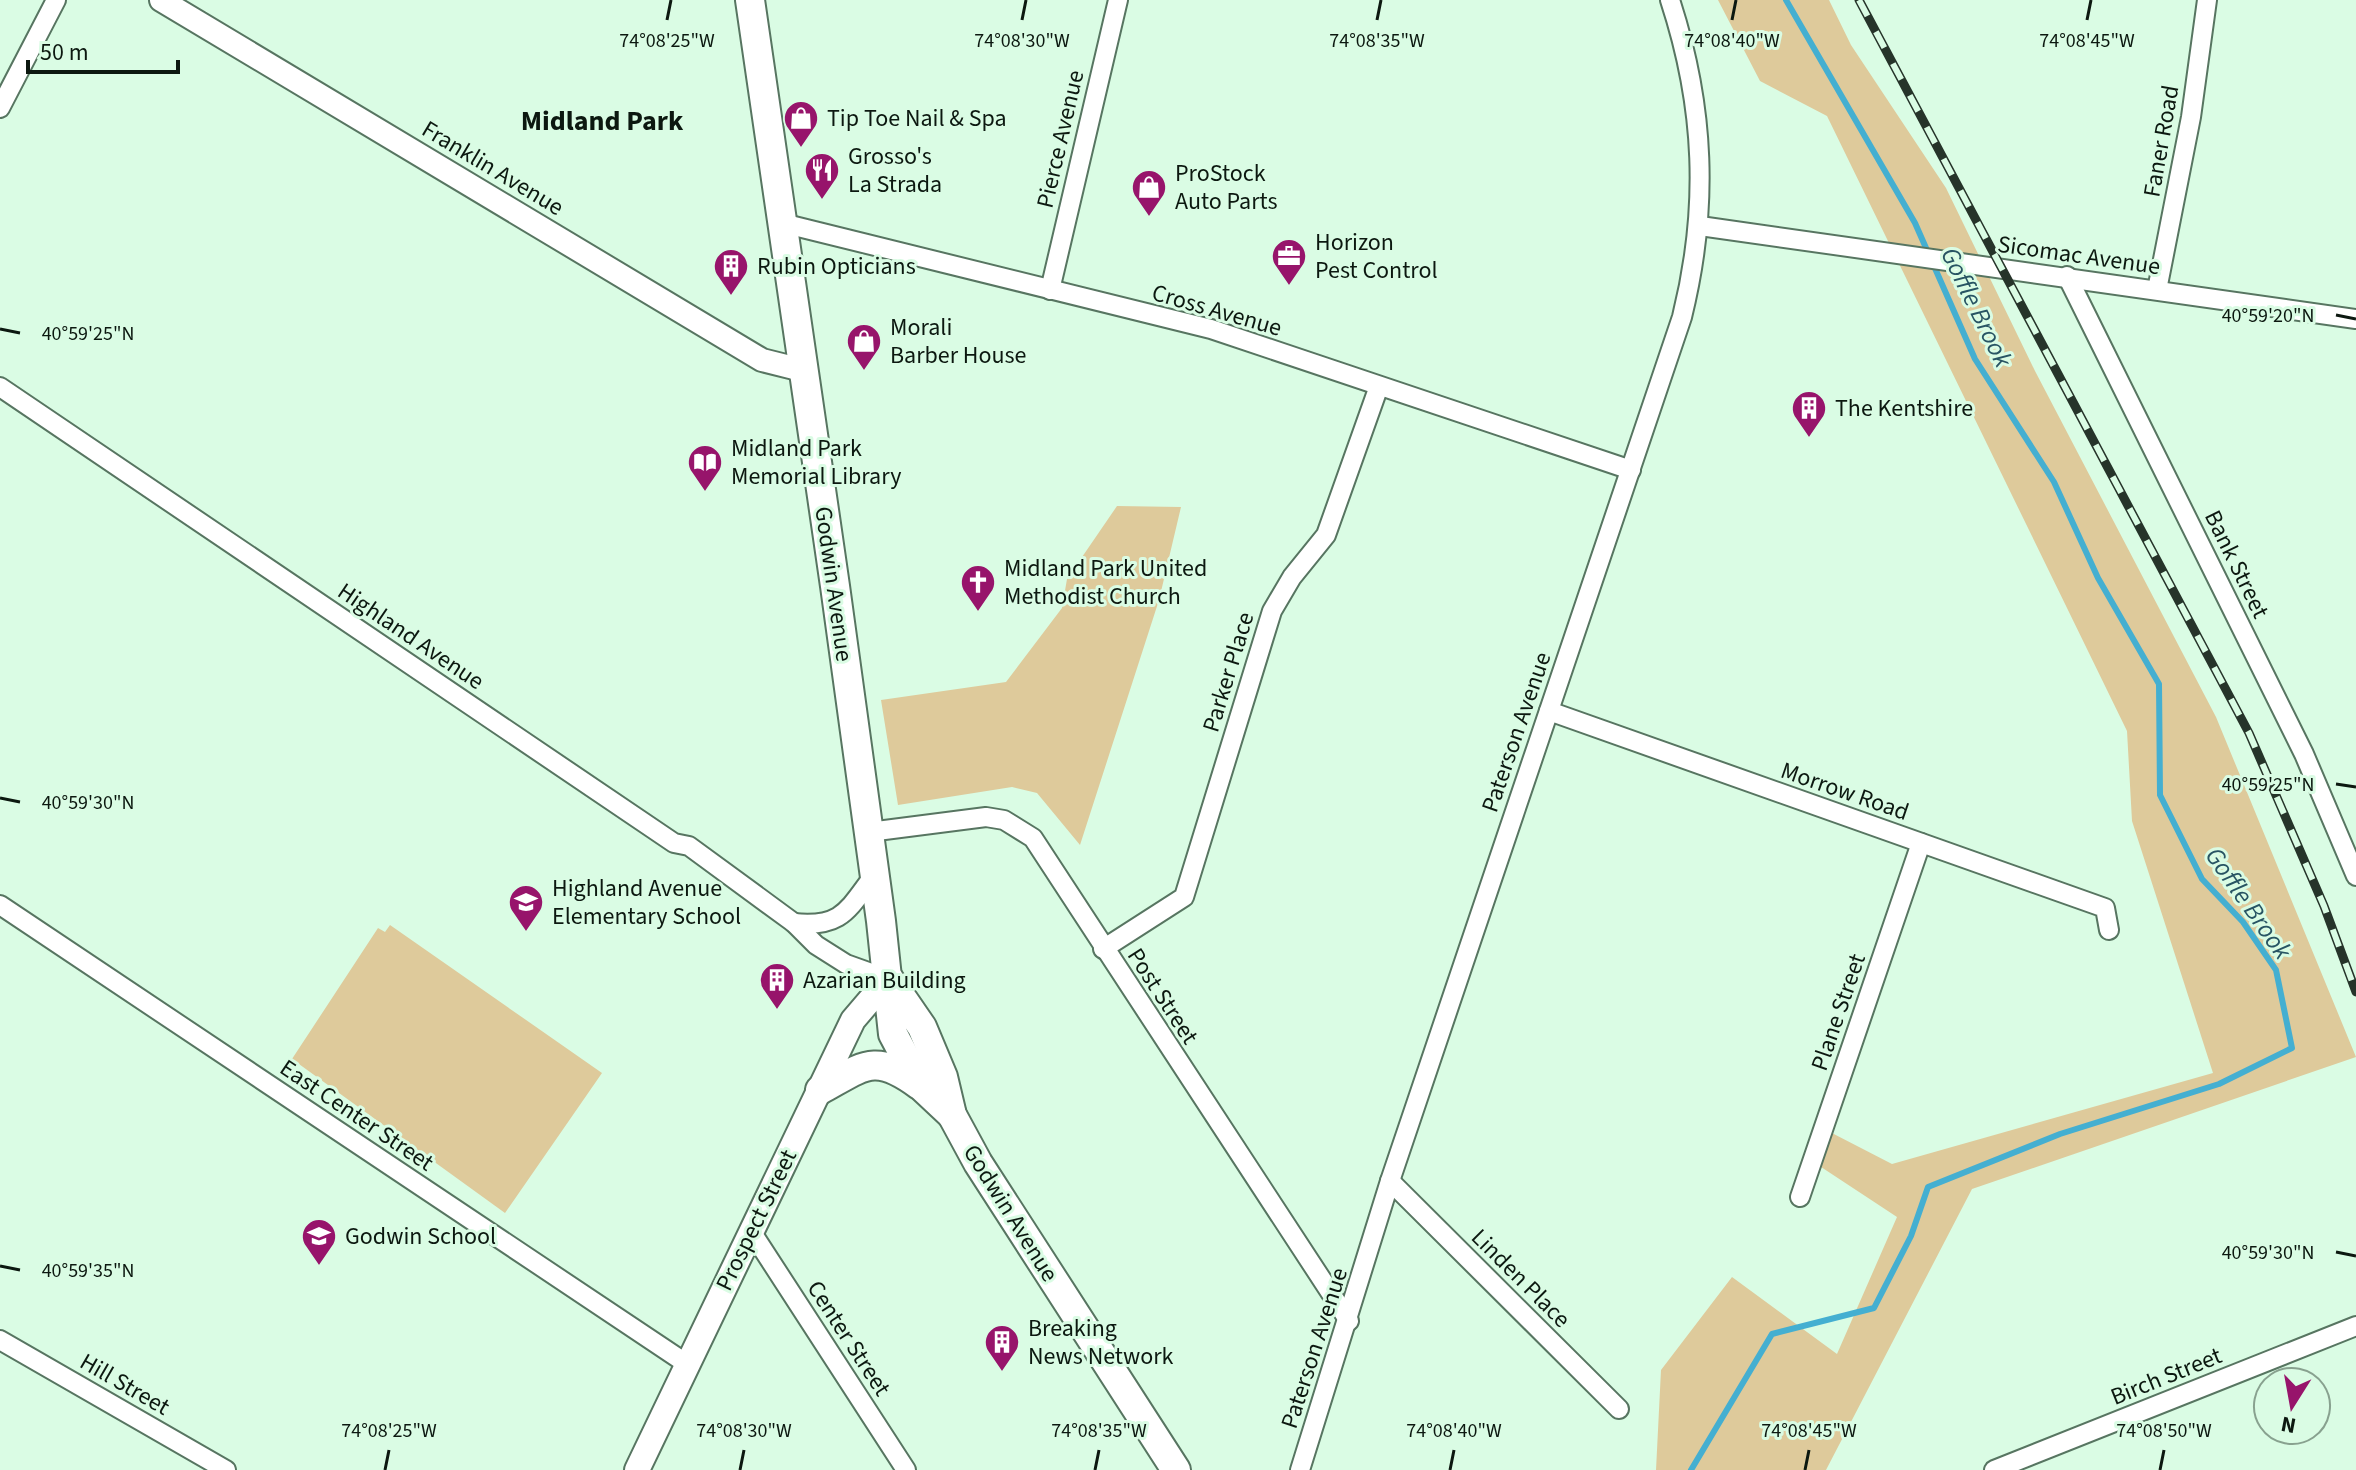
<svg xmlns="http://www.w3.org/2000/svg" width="2356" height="1470" font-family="'Source Sans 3',sans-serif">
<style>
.green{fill:#deca9b}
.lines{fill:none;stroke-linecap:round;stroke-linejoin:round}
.stream{stroke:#44afd1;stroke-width:6}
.minor-casing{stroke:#577561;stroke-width:22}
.tertiary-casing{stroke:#577561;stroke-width:26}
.secondary-casing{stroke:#577561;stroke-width:28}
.primary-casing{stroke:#577561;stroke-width:32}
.minor{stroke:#fff;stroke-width:18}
.tertiary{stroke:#fff;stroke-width:22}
.secondary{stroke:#fff;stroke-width:24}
.primary{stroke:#fff;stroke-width:28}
.rail-casing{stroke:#26342a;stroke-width:9}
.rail{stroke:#dafce4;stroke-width:6;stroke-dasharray:18;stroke-linecap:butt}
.ticks{fill:none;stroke:#0c1810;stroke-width:3}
.labels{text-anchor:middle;stroke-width:6;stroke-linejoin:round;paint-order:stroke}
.poi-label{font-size:24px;fill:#0c1810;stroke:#dafce4;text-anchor:start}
.street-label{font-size:24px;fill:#0c1810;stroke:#dafce4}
.water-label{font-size:26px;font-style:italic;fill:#285463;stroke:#dafce4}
.quarter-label{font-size:28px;font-weight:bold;fill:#0c1810;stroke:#dafce4}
.ticks-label{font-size:20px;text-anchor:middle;fill:#0c1810;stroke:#dafce4;stroke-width:6;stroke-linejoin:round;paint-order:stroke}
</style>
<rect width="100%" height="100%" fill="#dafce4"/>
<g class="green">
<polygon points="1718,0 1829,0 1851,45 1946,188 2035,371 2216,717 2356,1057 1972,1189 1826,1470 1656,1470 1661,1370 1732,1277 1837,1354 1897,1217 1815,1163 1828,1131 1892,1164 2213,1073 2132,821 2127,731 1827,116 1760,81"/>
<polygon points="1117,506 1181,507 1159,600 1080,845 1037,793 1012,787 898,805 881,700 1006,682 1062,608 1067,579"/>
<polygon points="390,925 602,1073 505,1213 292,1059 378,928 385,932"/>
</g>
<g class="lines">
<polyline class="stream" points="1691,1470 1772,1334 1874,1308 1911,1236 1928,1187 2060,1134 2219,1084 2292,1048 2276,970 2243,922 2202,879 2160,795 2159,684 2098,578 2054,482 1975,359 1915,223 1786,0"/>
<g class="minor-casing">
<g id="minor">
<polyline points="0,108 56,0"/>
<polyline points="782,223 1211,329 1631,470"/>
<polyline points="1700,226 2356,319"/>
<polyline points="2067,276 2304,754 2356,876"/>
<polyline points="1050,290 1118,0"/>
<polyline points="2157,290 2191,117 2207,0"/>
<polyline points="0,387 674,843 689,846 794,923 816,945 846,964 888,979"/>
<polyline points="1549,711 2105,908 2109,930"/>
<polyline points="869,832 986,817 1004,820 1033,838 1349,1321"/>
<polyline points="0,905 687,1364"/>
<path d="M794 923C843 928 848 909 875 874"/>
<polyline points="1103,949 1184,897 1272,611 1292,577 1326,535 1379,386"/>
<polyline points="1390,1181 1619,1409"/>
<polyline points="1800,1197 1921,843"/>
<polyline points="751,1231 906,1470"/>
<polyline points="0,1340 226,1470"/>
<path d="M1300 1470 1390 1181 1682 317C1709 208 1705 107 1670 0"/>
<polyline points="1994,1470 2356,1326"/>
</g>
</g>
<g class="tertiary-casing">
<polyline id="tertiary" points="161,0 762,360 802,370"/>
</g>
<g class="secondary-casing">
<polyline id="secondary" points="637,1470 853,1020 888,979"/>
</g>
<g class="primary-casing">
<g id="primary">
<polyline points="750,0 835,586 881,921 893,1034 920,1085 952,1115"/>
<polyline points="889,979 922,1027 943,1077 952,1115 978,1163 1176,1470"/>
<path d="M820 1090C864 1066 874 1052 919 1085"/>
</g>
</g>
<use href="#minor" class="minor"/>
<use href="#tertiary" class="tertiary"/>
<use href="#secondary" class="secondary"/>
<use href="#primary" class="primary"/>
<g class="rail-casing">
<polyline id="rail" points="1859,0 2249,733 2324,906 2356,992"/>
</g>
<use href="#rail" class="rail"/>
</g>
<path class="ticks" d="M667 20 671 0M1022 20 1026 0M1377 20 1381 0M1732 20 1736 0M2087 20 2091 0M2336 315 2356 319M0 329 20 333M2336 784 2356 787M0 798 20 802M2336 1252 2356 1256M0 1266 20 1270M385 1470 389 1450M740 1470 744 1450M1095 1470 1099 1450M1450 1470 1454 1450M1805 1470 1809 1450M2160 1470 2164 1450"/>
<defs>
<g id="shop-pin" transform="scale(1.8)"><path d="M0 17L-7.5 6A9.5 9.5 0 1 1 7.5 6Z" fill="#97146b" stroke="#dafce4"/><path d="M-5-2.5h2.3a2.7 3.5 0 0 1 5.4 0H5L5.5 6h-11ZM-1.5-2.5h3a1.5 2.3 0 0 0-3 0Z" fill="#fff"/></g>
<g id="restaurant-pin" transform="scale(1.8)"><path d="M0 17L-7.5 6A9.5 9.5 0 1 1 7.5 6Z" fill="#97146b" stroke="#dafce4"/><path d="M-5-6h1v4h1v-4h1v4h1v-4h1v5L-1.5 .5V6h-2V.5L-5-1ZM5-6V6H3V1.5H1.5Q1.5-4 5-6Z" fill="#fff"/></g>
<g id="office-pin" transform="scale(1.8)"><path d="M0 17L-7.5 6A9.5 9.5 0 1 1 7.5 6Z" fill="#97146b" stroke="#dafce4"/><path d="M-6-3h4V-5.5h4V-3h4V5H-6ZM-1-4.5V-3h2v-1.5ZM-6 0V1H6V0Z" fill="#fff"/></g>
<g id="building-pin" transform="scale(1.8)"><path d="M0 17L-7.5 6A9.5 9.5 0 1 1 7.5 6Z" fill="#97146b" stroke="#dafce4"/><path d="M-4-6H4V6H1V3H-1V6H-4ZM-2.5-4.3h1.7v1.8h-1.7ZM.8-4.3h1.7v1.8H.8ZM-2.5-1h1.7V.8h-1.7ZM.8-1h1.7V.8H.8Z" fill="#fff"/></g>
<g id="library-pin" transform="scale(1.8)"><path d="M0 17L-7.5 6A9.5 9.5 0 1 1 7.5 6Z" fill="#97146b" stroke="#dafce4"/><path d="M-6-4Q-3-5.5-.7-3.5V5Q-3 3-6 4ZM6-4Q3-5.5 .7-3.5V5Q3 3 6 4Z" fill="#fff"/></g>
<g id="church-pin" transform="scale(1.8)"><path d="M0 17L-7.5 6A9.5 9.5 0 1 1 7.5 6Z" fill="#97146b" stroke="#dafce4"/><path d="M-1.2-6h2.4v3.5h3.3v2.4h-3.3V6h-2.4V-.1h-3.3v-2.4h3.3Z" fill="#fff"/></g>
<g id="school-pin" transform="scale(1.8)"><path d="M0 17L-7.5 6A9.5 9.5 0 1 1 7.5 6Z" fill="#97146b" stroke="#dafce4"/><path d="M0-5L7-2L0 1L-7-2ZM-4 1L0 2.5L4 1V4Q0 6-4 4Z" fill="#fff"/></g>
</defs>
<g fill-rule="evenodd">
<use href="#shop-pin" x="801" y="118"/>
<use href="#restaurant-pin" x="822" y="170"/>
<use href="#shop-pin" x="1149" y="187"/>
<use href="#office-pin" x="1289" y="256"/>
<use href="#building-pin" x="731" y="266"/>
<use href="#shop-pin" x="864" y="341"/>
<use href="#building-pin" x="1809" y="408"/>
<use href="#library-pin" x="705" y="462"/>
<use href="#church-pin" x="978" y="582"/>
<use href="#school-pin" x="526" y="902"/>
<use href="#building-pin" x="777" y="980"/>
<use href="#school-pin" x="319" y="1236"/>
<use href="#building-pin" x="1002" y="1342"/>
</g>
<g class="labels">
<g class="poi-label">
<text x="827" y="126">Tip Toe Nail &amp; Spa</text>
<text x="848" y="164">Grosso's<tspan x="848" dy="28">La Strada</tspan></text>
<text x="1175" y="181">ProStock<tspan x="1175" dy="28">Auto Parts</tspan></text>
<text x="1315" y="250">Horizon<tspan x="1315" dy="28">Pest Control</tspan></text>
<text x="757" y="274">Rubin Opticians</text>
<text x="890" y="335">Morali<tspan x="890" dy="28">Barber House</tspan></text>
<text x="1835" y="416">The Kentshire</text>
<text x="731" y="456">Midland Park<tspan x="731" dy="28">Memorial Library</tspan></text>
<text x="1004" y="576">Midland Park United<tspan x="1004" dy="28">Methodist Church</tspan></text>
<text x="552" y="896">Highland Avenue<tspan x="552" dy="28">Elementary School</tspan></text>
<text x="803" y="988">Azarian Building</text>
<text x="345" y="1244">Godwin School</text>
<text x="1028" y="1336">Breaking<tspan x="1028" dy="28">News Network</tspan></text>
</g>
<g class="street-label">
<text transform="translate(1060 139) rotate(-77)" y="8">Pierce Avenue</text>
<text transform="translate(2161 141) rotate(-80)" y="8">Faner Road</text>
<text transform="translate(493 168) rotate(31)" y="8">Franklin Avenue</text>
<text transform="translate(2079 255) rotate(8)" y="8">Sicomac Avenue</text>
<text transform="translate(1217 310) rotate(16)" y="8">Cross Avenue</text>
<text transform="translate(2237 564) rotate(64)" y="8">Bank Street</text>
<text transform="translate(834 584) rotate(82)" y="8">Godwin Avenue</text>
<text transform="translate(411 636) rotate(34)" y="8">Highland Avenue</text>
<text transform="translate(1228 672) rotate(-73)" y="8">Parker Place</text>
<text transform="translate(1516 732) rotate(-71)" y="8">Paterson Avenue</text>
<text transform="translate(1845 791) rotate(19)" y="8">Morrow Road</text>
<text transform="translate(1163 996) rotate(57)" y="8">Post Street</text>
<text transform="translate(1838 1012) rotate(-71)" y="8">Plane Street</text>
<text transform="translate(357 1115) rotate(34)" y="8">East Center Street</text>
<text transform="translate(1011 1213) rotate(58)" y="8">Godwin Avenue</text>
<text transform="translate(756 1220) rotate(-64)" y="8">Prospect Street</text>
<text transform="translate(1521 1278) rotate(45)" y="8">Linden Place</text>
<text transform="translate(849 1338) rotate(57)" y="8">Center Street</text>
<text transform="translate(1314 1348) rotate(-72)" y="8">Paterson Avenue</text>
<text transform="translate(2166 1376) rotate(-22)" y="8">Birch Street</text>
<text transform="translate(125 1384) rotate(30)" y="8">Hill Street</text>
</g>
<g class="water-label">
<text transform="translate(1977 307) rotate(64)" y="9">Goffle Brook</text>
<text transform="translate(2249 903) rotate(55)" y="9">Goffle Brook</text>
</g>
<g class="quarter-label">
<text x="602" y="130">Midland Park</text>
</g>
</g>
<g class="ticks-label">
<text x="667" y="47">74°08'25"W</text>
<text x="1022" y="47">74°08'30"W</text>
<text x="1377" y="47">74°08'35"W</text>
<text x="1732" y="47">74°08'40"W</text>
<text x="2087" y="47">74°08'45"W</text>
<text x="2268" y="322">40°59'20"N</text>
<text x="88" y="340">40°59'25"N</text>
<text x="2268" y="791">40°59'25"N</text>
<text x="88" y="809">40°59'30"N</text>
<text x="2268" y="1259">40°59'30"N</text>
<text x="88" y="1277">40°59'35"N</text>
<text x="389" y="1437">74°08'25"W</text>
<text x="744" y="1437">74°08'30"W</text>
<text x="1099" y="1437">74°08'35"W</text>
<text x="1454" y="1437">74°08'40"W</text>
<text x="1809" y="1437">74°08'45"W</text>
<text x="2164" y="1437">74°08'50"W</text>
</g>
<g transform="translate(2292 1406) rotate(191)"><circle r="38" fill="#dafce4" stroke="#88a18f" stroke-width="2"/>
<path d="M0-6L14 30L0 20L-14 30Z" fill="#97146b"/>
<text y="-12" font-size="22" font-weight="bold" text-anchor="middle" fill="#0c1810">N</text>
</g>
<path d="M28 60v12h150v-12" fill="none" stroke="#0c1810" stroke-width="4"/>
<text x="40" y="60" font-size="24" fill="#0c1810" stroke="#dafce4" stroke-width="6" paint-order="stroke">50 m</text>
</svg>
